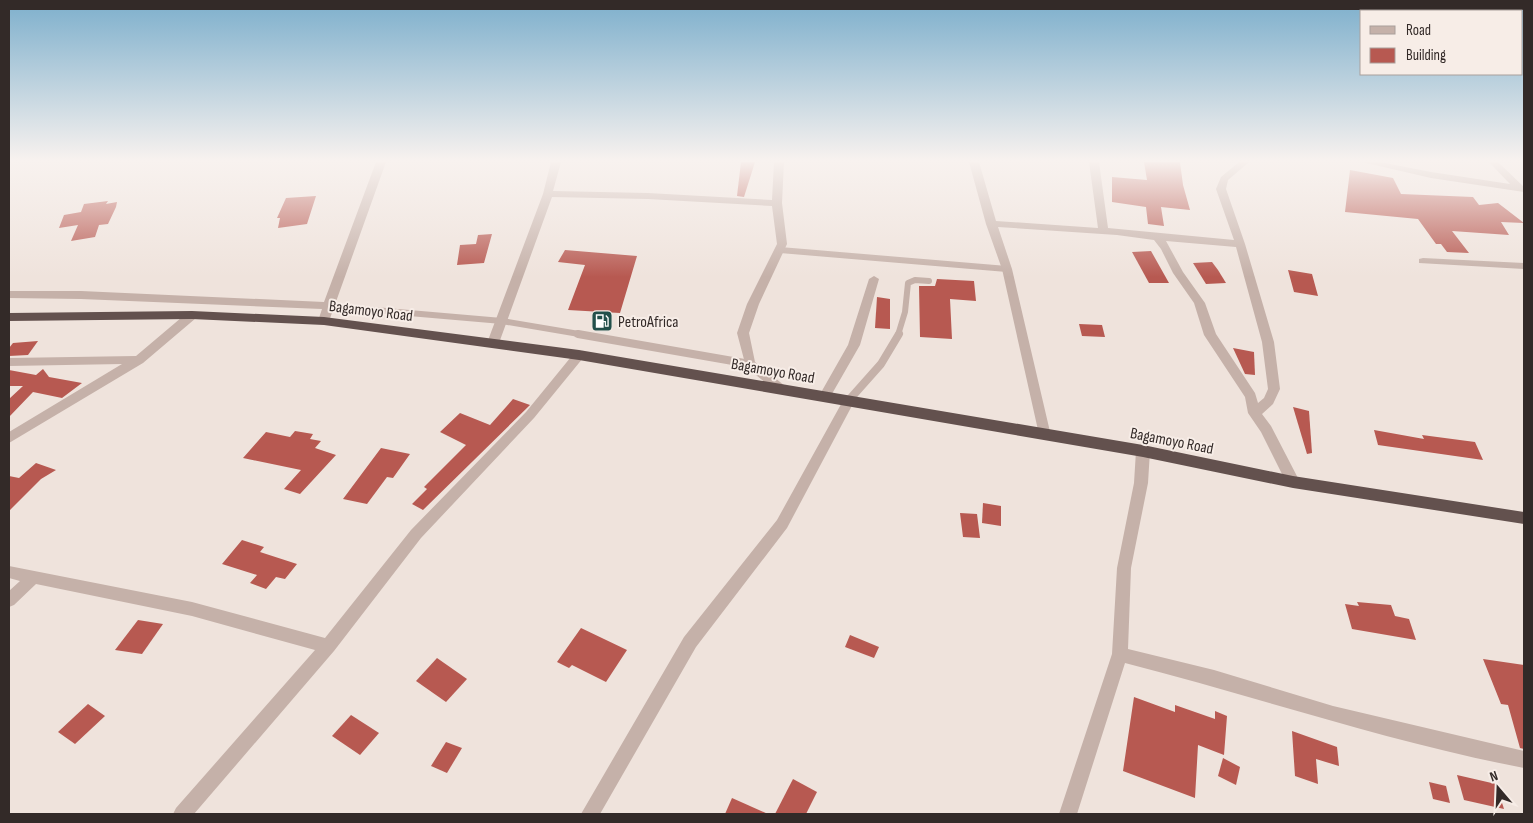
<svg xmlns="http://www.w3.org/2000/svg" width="1533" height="823" font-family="'Sofia Sans Condensed',sans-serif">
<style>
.building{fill:#b75951}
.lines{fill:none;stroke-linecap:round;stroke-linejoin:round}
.service-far1{stroke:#c5b1a9;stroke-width:6}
.service{stroke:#c5b1a9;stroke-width:8}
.minor{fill:#c5b1a9;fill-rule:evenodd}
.trunk{fill:#63514e;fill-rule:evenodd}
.labels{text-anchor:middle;stroke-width:4;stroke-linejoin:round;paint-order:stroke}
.street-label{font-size:16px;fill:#332a28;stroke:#f7ede7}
.poi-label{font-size:16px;fill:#332a28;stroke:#f7ede7;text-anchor:start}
</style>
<rect width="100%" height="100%" fill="#efe3dc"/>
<g class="building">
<polygon points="741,162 755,162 744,197 737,196"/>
<polygon points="1144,162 1180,162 1183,185 1190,210 1161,207 1164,226 1148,224 1146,207 1112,202 1112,177 1147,180"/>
<polygon points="1350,170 1393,178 1401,194 1473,197 1479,205 1498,203 1524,223 1501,222 1509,235 1452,231 1469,253 1447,252 1441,244 1436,244 1418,219 1345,212"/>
<polygon points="316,196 307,224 278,228 280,218 277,218 286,198"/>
<polygon points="108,201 106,204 117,202 116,207 108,224 99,225 95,237 71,241 78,225 59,228 64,215 81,212 84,204"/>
<polygon points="492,234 484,263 457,265 460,245 476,244 478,235"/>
<polygon points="565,250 637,256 620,313 568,310 585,265 558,262"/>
<polygon points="1151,251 1169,283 1149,283 1132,252"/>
<polygon points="1212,262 1218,270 1226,283 1206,284 1193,263"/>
<polygon points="1288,270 1312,274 1318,296 1294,292"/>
<polygon points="937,279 974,281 976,301 950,299 952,339 920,337 919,286 935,286"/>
<polygon points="877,297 890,299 890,329 875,328"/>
<polygon points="1079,324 1102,325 1105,337 1082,336"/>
<polygon points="38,341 28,355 9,356 9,348 13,343"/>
<polygon points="1233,348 1254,352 1255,375 1245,374"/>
<polygon points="43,369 49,377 82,383 62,398 33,392 9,417 9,399 23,386 9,386 9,370 36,375"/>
<polygon points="513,399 530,405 423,510 412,504 427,489 424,487 466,445 440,432 460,413 490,425"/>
<polygon points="1293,407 1309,411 1312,453 1307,454"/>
<polygon points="1374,430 1424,439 1422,435 1475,442 1483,460 1378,445"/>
<polygon points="295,431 313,434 310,439 321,441 315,448 336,455 300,494 284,489 301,470 243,458 266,432 290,437"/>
<polygon points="381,448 410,454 393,478 387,477 367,504 343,499"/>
<polygon points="36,463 56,470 41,479 9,511 9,476 19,478"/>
<polygon points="983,503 1001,506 1001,526 982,523"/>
<polygon points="960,513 977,514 980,538 963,537"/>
<polygon points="242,540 264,547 260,552 297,564 285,579 276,577 266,589 250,583 257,575 222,564"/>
<polygon points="1357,602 1391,605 1395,616 1409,619 1416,640 1352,629 1345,604 1359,606"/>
<polygon points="138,620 163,624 142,654 115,650"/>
<polygon points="581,628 627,650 606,682 572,665 569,668 557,662"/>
<polygon points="850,635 879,647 874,658 845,647"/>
<polygon points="437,658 467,679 446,702 416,681"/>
<polygon points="1483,659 1524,665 1524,749 1520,748 1508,705 1501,704"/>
<polygon points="1134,697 1175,712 1175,705 1215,719 1215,711 1227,716 1224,755 1198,745 1195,798 1123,771"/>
<polygon points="88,704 105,716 75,744 58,732"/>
<polygon points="351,715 379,733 360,755 332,736"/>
<polygon points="1292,731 1337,747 1339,766 1316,759 1318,784 1295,776"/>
<polygon points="446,742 462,748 447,773 431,766"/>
<polygon points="1223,758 1240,767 1236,785 1218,776"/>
<polygon points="1457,775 1496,784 1504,809 1464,800"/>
<polygon points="793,779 817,792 806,814 775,814"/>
<polygon points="1429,782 1446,786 1450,803 1433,799"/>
<polygon points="732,798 768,814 725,814"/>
</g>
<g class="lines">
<g class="service-far1">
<polyline points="780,250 1007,269"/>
<polyline points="328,306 502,321 585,335"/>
<polyline points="898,335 905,312 908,283 915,280 929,281"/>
</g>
<g class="service">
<polyline points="578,334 750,364"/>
<polyline points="849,400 881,364 899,334"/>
</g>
<g class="minor">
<polygon points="376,162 386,162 328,324 324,325 318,321 322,309 81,299 9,298 9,291 81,291 324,302"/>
<polygon points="551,162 561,162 553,191 648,193 772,200 774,162 784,162 782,203 787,244 759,304 749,333 755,362 785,386 787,389 785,392 777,392 746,367 737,333 747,304 777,244 772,206 648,199 552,197 499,343 497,346 489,346 487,343 543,194"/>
<path d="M969 162H979L996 221 1098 228 1089 162H1099L1108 228 1234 240 1216 189 1221 177 1239 162H1249L1228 180 1226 189 1245 244 1274 342 1280 389 1273 404 1262 414 1271 426 1300 482 1298 486 1293 487 1288 486 1261 432 1248 413 1245 397 1204 335 1194 303 1173 273 1161 249 1154 240 1117 235 998 227 1012 269 1051 436 1050 439H1040L1002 269 986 224ZM1166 241 1236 247 1262 342 1268 389 1264 398 1258 403 1255 393 1216 334 1205 303 1183 272Z"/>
<polygon points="1362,162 1380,162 1431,172 1510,184 1489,162 1498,162 1524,187 1524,192 1431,178"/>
<polygon points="1423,258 1524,263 1524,269 1419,263 1419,259"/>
<polygon points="874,276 879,279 860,345 829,399 821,399 819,396 848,345 869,279"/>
<polygon points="192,311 198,315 196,318 143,363 9,443 9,432 122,364 9,366 9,358 136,356 188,312"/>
<polygon points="579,351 583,352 585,355 583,358 534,418 421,538 334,651 194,814 173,814 176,808 315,650 192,616 36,584 14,605 9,607 9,591 20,581 9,578 9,566 192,602 325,638 411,530 526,412 575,352"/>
<polygon points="849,395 855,400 787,528 696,647 600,814 581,814 684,637 777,520 845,397"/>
<path d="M1143 446 1148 447 1150 451 1148 483 1131 568 1128 649 1214 670 1333 706 1524 751V768C1389 742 1258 697 1125 663L1077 814H1059L1112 654 1117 568 1134 483 1136 451 1138 447Z"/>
</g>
<polygon class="trunk" points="192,311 324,317 579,350 1143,445 1293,476 1524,512 1524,524 1293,488 1143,457 579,360 324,325 192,319 9,321 9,313"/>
</g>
<linearGradient id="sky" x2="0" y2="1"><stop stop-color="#7dafcc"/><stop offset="0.58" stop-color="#f8f2ef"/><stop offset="1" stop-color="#f8f2ef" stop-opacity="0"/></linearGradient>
<rect width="1533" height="277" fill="url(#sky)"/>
<defs>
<g id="fuel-square" transform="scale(1.125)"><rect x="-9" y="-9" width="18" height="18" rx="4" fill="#23504b" stroke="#f7ede7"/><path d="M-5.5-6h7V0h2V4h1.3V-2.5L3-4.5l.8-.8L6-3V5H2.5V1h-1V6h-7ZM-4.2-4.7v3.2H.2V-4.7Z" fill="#fff"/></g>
</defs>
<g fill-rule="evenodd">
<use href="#fuel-square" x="602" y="321"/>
</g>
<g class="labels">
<g class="street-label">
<text transform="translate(371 310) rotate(7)" y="6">Bagamoyo Road</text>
<text transform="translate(773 370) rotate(10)" y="6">Bagamoyo Road</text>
<text transform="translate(1172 440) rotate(11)" y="6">Bagamoyo Road</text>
</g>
<g class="poi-label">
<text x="618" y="327">PetroAfrica</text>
</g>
</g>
<rect width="1533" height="823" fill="none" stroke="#332a28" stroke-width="20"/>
<rect x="1360" y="10" width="162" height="65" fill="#f7ede7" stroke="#a99f9b"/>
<rect x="1370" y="26" width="25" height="8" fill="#c5b1a9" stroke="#a99f9b"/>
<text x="1406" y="35" font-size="15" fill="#332a28">Road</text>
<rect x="1370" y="48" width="25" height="15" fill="#b75951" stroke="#a99f9b"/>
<text x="1406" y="60" font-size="15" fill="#332a28">Building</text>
<g transform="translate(1498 788) rotate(341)" stroke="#f7ede7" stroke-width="4" paint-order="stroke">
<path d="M0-4L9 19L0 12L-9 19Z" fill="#332a28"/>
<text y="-8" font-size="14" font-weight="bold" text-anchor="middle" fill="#332a28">N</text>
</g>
</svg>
